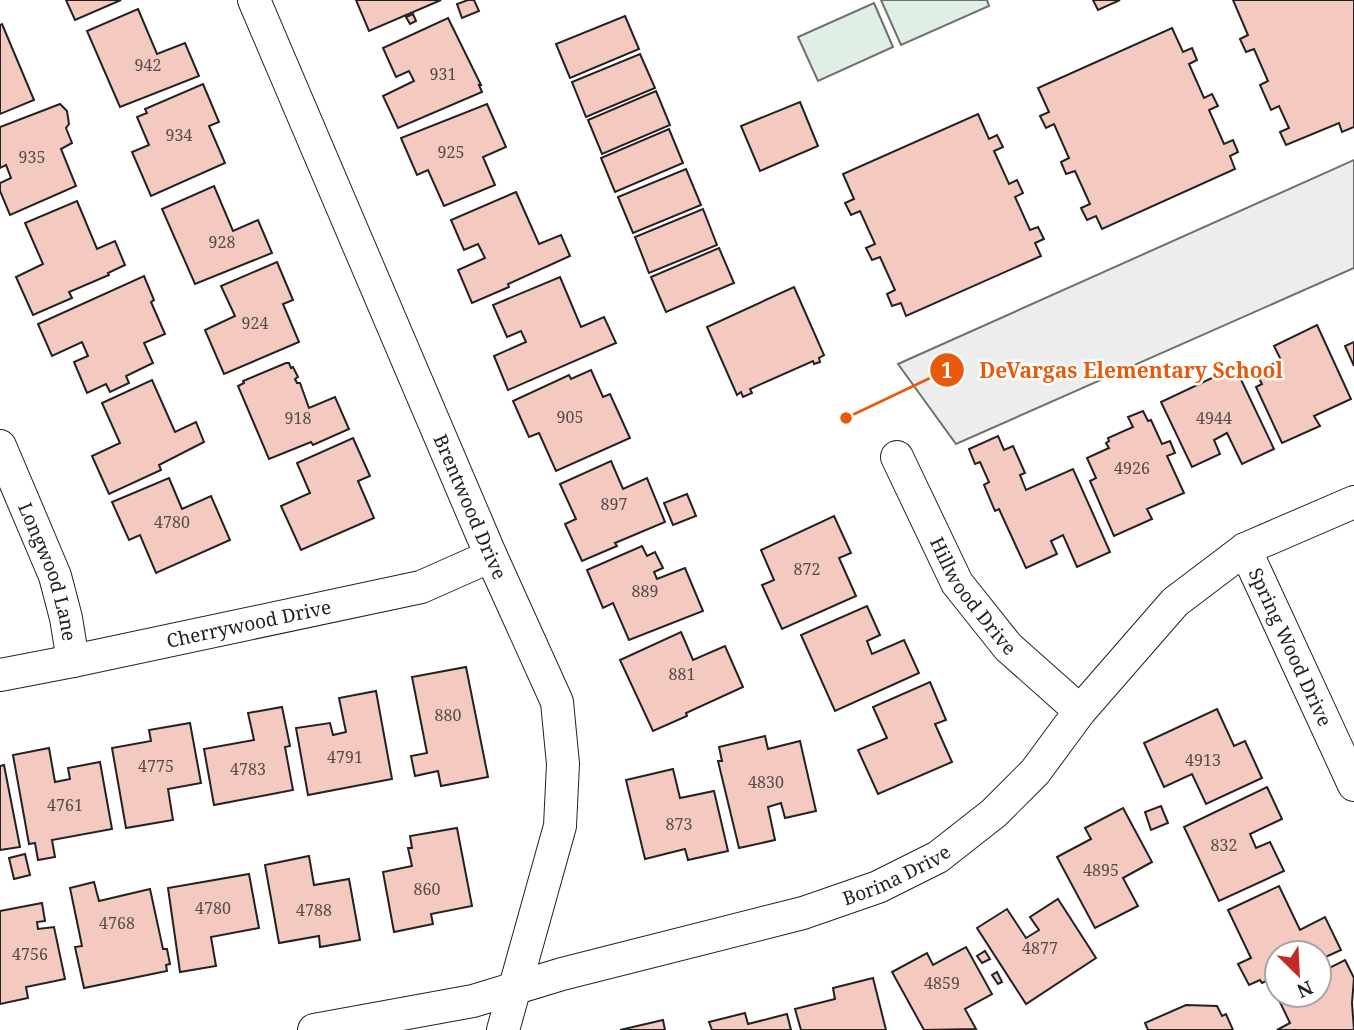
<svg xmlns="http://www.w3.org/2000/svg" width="1354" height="1030" font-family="'Noto Serif',serif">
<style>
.green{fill:#e0efe3;stroke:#6f6f6f;stroke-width:2}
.parking{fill:#ededed;stroke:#6f6f6f;stroke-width:2}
.building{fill:#f3c9c0;stroke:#222;stroke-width:2}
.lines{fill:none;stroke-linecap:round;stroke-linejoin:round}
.street-casing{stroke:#222;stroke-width:34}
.street{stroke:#fff;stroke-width:32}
.labels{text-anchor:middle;stroke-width:5;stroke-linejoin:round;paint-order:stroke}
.number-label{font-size:16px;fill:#564c4a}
.street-label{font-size:19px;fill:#222;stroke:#fff}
.leader{fill:none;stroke:#e8590c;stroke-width:2.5}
.callout-dot{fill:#e8590c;stroke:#fff;stroke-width:2.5}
.mark-label{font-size:21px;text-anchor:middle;font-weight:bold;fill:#fff}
.callout-label{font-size:21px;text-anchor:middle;font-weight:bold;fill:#e8590c;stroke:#fff;stroke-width:5;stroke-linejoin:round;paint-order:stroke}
</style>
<rect width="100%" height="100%" fill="#fff"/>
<g class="green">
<polygon points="881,0 987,0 989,6 901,45"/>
<polygon points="874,3 893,47 818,81 798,37"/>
</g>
<polygon class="parking" points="1354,160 1354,268 956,444 898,364"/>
<g class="building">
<polygon points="66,0 121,0 75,20"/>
<polygon points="356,0 441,0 369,31"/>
<polygon points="468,0 474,0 479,11 462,18 457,4"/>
<polygon points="1093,0 1120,0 1098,10"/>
<polygon points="1233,0 1354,0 1354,127 1342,132 1339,123 1286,145 1280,132 1289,128 1279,106 1271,110 1260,85 1268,81 1254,49 1246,52 1240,39 1248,35"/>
<polygon points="138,9 157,54 185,43 199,76 120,107 87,31"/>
<polygon points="413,14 416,21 410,24 406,17"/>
<polygon points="625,16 639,49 570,78 556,44"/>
<polygon points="448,18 481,85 479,85 482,92 398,128 383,96 414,81 409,71 396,77 383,48"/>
<polygon points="2,24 34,100 0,114 0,25"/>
<polygon points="1172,28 1183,52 1192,48 1197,60 1189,64 1204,98 1212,94 1218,106 1209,110 1224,144 1233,140 1238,152 1230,156 1235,169 1102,229 1096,216 1087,220 1081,208 1090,204 1075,171 1066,174 1061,162 1069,158 1054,124 1046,128 1040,116 1049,112 1038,88"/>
<polygon points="640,54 655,88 586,117 572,82"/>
<polygon points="203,84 219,122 209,126 225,163 151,196 132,152 149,145 137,117 147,113 145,109"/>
<polygon points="656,91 670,125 602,154 588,120"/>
<polygon points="800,102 818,146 760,171 741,126"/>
<polygon points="60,104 67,111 69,124 66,128 72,143 61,149 76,186 10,215 0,191 0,183 11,178 6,165 0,168 0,127"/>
<polygon points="487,104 506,147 483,157 495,185 444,206 428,170 417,175 401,138"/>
<polygon points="978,114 989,139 997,135 1003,147 994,151 1009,184 1017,180 1023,193 1015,197 1030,230 1038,227 1044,239 1035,243 1041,256 906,316 901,303 892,306 887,294 895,290 880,257 872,260 866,248 875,244 860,211 851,215 845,203 854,199 843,174"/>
<polygon points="669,129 683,163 615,192 601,158"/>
<polygon points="686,169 701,205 633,233 618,197"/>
<polygon points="214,186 233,231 258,220 272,253 195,284 162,209"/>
<polygon points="516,192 539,244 561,235 570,256 508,284 509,287 472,303 458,270 485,258 478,244 464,250 451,220"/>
<polygon points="77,201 97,249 115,241 125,265 108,273 109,275 69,292 72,298 33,315 16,277 43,264 25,223"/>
<polygon points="703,209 717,245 649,273 635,237"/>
<polygon points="719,248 734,283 666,312 651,277"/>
<polygon points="277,262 293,300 283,304 299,342 224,374 205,330 235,316 221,286"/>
<polygon points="144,276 154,300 151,302 165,334 144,343 153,363 126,376 129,383 110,392 106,384 87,393 74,362 88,356 82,342 52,356 38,324"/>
<polygon points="560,277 581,327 604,317 616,343 508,390 494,356 526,342 521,331 507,337 493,305"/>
<polygon points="794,287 824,355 819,358 820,362 814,364 813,361 750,389 752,393 743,397 741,392 737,395 707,327"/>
<polygon points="1317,325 1351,399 1314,416 1320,426 1282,443 1256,387 1262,384 1256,372 1281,360 1274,346"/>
<polygon points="1354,342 1354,366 1345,346"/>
<polygon points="286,363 289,363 291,368 293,367 298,377 295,379 297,383 300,383 309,408 335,397 349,429 313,445 311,442 269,459 238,386 244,383 243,381"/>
<polygon points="1235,367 1274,449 1242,464 1227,433 1214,440 1220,454 1192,467 1161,402"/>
<polygon points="591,370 603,397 610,394 630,438 556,471 539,433 529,437 513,401 569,375 571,379"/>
<polygon points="152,380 175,432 196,422 204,442 159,465 161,470 109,494 92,456 120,443 102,403"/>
<polygon points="1143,411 1148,421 1151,420 1162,444 1170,441 1175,453 1167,456 1184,493 1147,509 1152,519 1114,536 1090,481 1096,478 1087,458 1109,448 1106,443 1109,441 1108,438 1133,427 1128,417"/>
<polygon points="998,436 1004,450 1013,446 1025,473 1020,475 1026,490 1073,469 1110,552 1077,567 1063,535 1051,541 1057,554 1026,568 999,509 995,511 984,485 989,482 980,462 975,464 969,449"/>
<polygon points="353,438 370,476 358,481 374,518 301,550 281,506 310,493 297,463"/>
<polygon points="611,461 623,489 647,478 665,522 615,543 617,546 582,561 565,524 576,519 560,484"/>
<polygon points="169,478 182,509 211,496 230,540 156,573 140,535 129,540 112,502"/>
<polygon points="687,494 696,516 673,525 664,503"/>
<polygon points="834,516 851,553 839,558 856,596 782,629 762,585 774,580 761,550"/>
<polygon points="642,546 647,556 655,552 663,568 654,572 657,579 685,568 703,611 629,640 613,603 603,608 587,570"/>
<polygon points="867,606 880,635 867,641 872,654 904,640 919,673 835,711 801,635"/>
<polygon points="681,632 693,660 725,646 743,687 686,713 687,716 653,731 620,660"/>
<polygon points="466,667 488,777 441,786 438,771 415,776 411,756 427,753 412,677"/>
<polygon points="930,682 946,720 935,724 952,762 878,794 858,750 887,738 873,707"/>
<polygon points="376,691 392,779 308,795 296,728 330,723 333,735 346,732 339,698"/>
<polygon points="282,707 290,746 285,747 293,790 214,805 204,749 254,740 248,713"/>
<polygon points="1217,709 1234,746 1245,741 1262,778 1206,804 1192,774 1164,787 1144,743"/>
<polygon points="190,723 201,783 168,789 173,820 126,828 112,748 151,741 149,730"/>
<polygon points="765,736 768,749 800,741 816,811 785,818 781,803 768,807 775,840 739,848 718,761 722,761 719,747"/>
<polygon points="49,748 55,782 70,779 68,768 100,762 112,829 52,840 55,857 38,860 35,843 29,844 13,755"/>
<polygon points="4,765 20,847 0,850 0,766"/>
<polygon points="673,769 680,798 714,791 728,851 688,860 685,849 645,859 626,780"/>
<polygon points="1267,787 1282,819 1250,834 1256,848 1270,842 1284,871 1219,901 1184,827"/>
<polygon points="1161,806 1168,823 1151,830 1145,812"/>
<polygon points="1123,808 1152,862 1123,878 1138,906 1095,928 1057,857 1091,839 1085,828"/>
<polygon points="457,828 472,906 431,914 433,924 394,932 383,872 412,866 408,848 412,848 410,836"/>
<polygon points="25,854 30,875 14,879 9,858"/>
<polygon points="309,856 314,885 349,879 360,940 320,947 319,936 279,943 265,865"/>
<polygon points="249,874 259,928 211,937 216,966 180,972 168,888"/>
<polygon points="94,882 99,901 150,889 163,949 167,949 170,964 166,965 167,971 84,988 75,947 82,946 70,888"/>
<polygon points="1279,886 1300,930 1325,917 1341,950 1319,960 1319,953 1277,953 1277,976 1262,983 1260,980 1249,985 1238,964 1251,958 1228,910"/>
<polygon points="1058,899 1096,958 1026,1004 977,928 1007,909 1026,938 1039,930 1030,917"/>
<polygon points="42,903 45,921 37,922 38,929 54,927 65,979 26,987 28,998 0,1004 0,911"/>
<polygon points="966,947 992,994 965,1009 976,1029 924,1030 892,972 927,953 933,965"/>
<polygon points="985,951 990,959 982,963 977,956"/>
<polygon points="1345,960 1354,978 1352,1003 1354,1030 1277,1030 1290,1023 1277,996 1319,995 1319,973"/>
<polygon points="997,972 1002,982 998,984 992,975"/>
<polygon points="873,978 886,1030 801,1030 795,1009 835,999 833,988"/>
<polygon points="1186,1005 1217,1006 1222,1016 1226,1014 1233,1030 1148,1030 1145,1023"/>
<polygon points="745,1013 748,1024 787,1014 791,1030 712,1030 709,1022"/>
<polygon points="663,1020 665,1030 620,1030"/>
</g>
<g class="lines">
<g class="street-casing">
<g id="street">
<path id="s1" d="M254 0 491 556 557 702 563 764 560 826 503 1030"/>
<path id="s2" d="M0 446 55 576 66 618 73 661"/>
<path id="s3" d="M897 457 957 583 1008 647 1080 711"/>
<path id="s4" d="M1245 549 1354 785"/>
<path id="s5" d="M0 675 73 661 421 587 491 556"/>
<path id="s6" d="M314 1030 473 1001 562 974 803 913 878 887 938 857 994 813 1035 772 1080 711 1175 602 1245 549 1354 502"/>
</g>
</g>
<use href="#street" class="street"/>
</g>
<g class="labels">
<g class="number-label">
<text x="148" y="71">942</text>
<text x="443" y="80">931</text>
<text x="179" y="141">934</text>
<text x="451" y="158">925</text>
<text x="32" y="163">935</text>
<text x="222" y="248">928</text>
<text x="255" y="329">924</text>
<text x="570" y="423">905</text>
<text x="298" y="424">918</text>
<text x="1214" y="424">4944</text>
<text x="1132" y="474">4926</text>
<text x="614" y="510">897</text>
<text x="172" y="528">4780</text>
<text x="807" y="575">872</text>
<text x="645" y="597">889</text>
<text x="682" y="680">881</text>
<text x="448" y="721">880</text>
<text x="345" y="763">4791</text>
<text x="1203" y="766">4913</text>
<text x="156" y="772">4775</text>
<text x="248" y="775">4783</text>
<text x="766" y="788">4830</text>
<text x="65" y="811">4761</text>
<text x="679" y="830">873</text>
<text x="1224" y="851">832</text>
<text x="1101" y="876">4895</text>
<text x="427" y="895">860</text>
<text x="213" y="914">4780</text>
<text x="314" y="916">4788</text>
<text x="117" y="929">4768</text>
<text x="1040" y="954">4877</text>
<text x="30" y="960">4756</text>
<text x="942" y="989">4859</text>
</g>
<g class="street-label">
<text dy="7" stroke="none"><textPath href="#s1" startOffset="551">Brentwood Drive</textPath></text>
<text dy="7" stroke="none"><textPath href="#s2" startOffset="135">Longwood Lane</textPath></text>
<text dy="7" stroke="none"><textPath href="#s3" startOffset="159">Hillwood Drive</textPath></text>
<text dy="7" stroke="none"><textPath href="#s5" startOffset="254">Cherrywood Drive</textPath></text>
<text dy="7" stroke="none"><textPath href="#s4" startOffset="108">Spring Wood Drive</textPath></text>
<text dy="7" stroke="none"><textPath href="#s6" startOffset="604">Borina Drive</textPath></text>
</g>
</g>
<path class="leader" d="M846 418L947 370"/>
<g class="callout-dot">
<circle cx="846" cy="418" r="7"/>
<circle cx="947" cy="370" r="18"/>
</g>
<g class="mark-label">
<text x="947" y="378">1</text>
</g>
<g class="callout-label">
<text x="1131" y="378">DeVargas Elementary School</text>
</g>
<g transform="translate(1298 974) rotate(156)"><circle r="33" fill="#ffffff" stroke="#a7a7a7" stroke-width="2"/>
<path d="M0-5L12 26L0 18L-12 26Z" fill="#c62828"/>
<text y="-10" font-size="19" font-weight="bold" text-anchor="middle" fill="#222222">N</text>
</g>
</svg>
